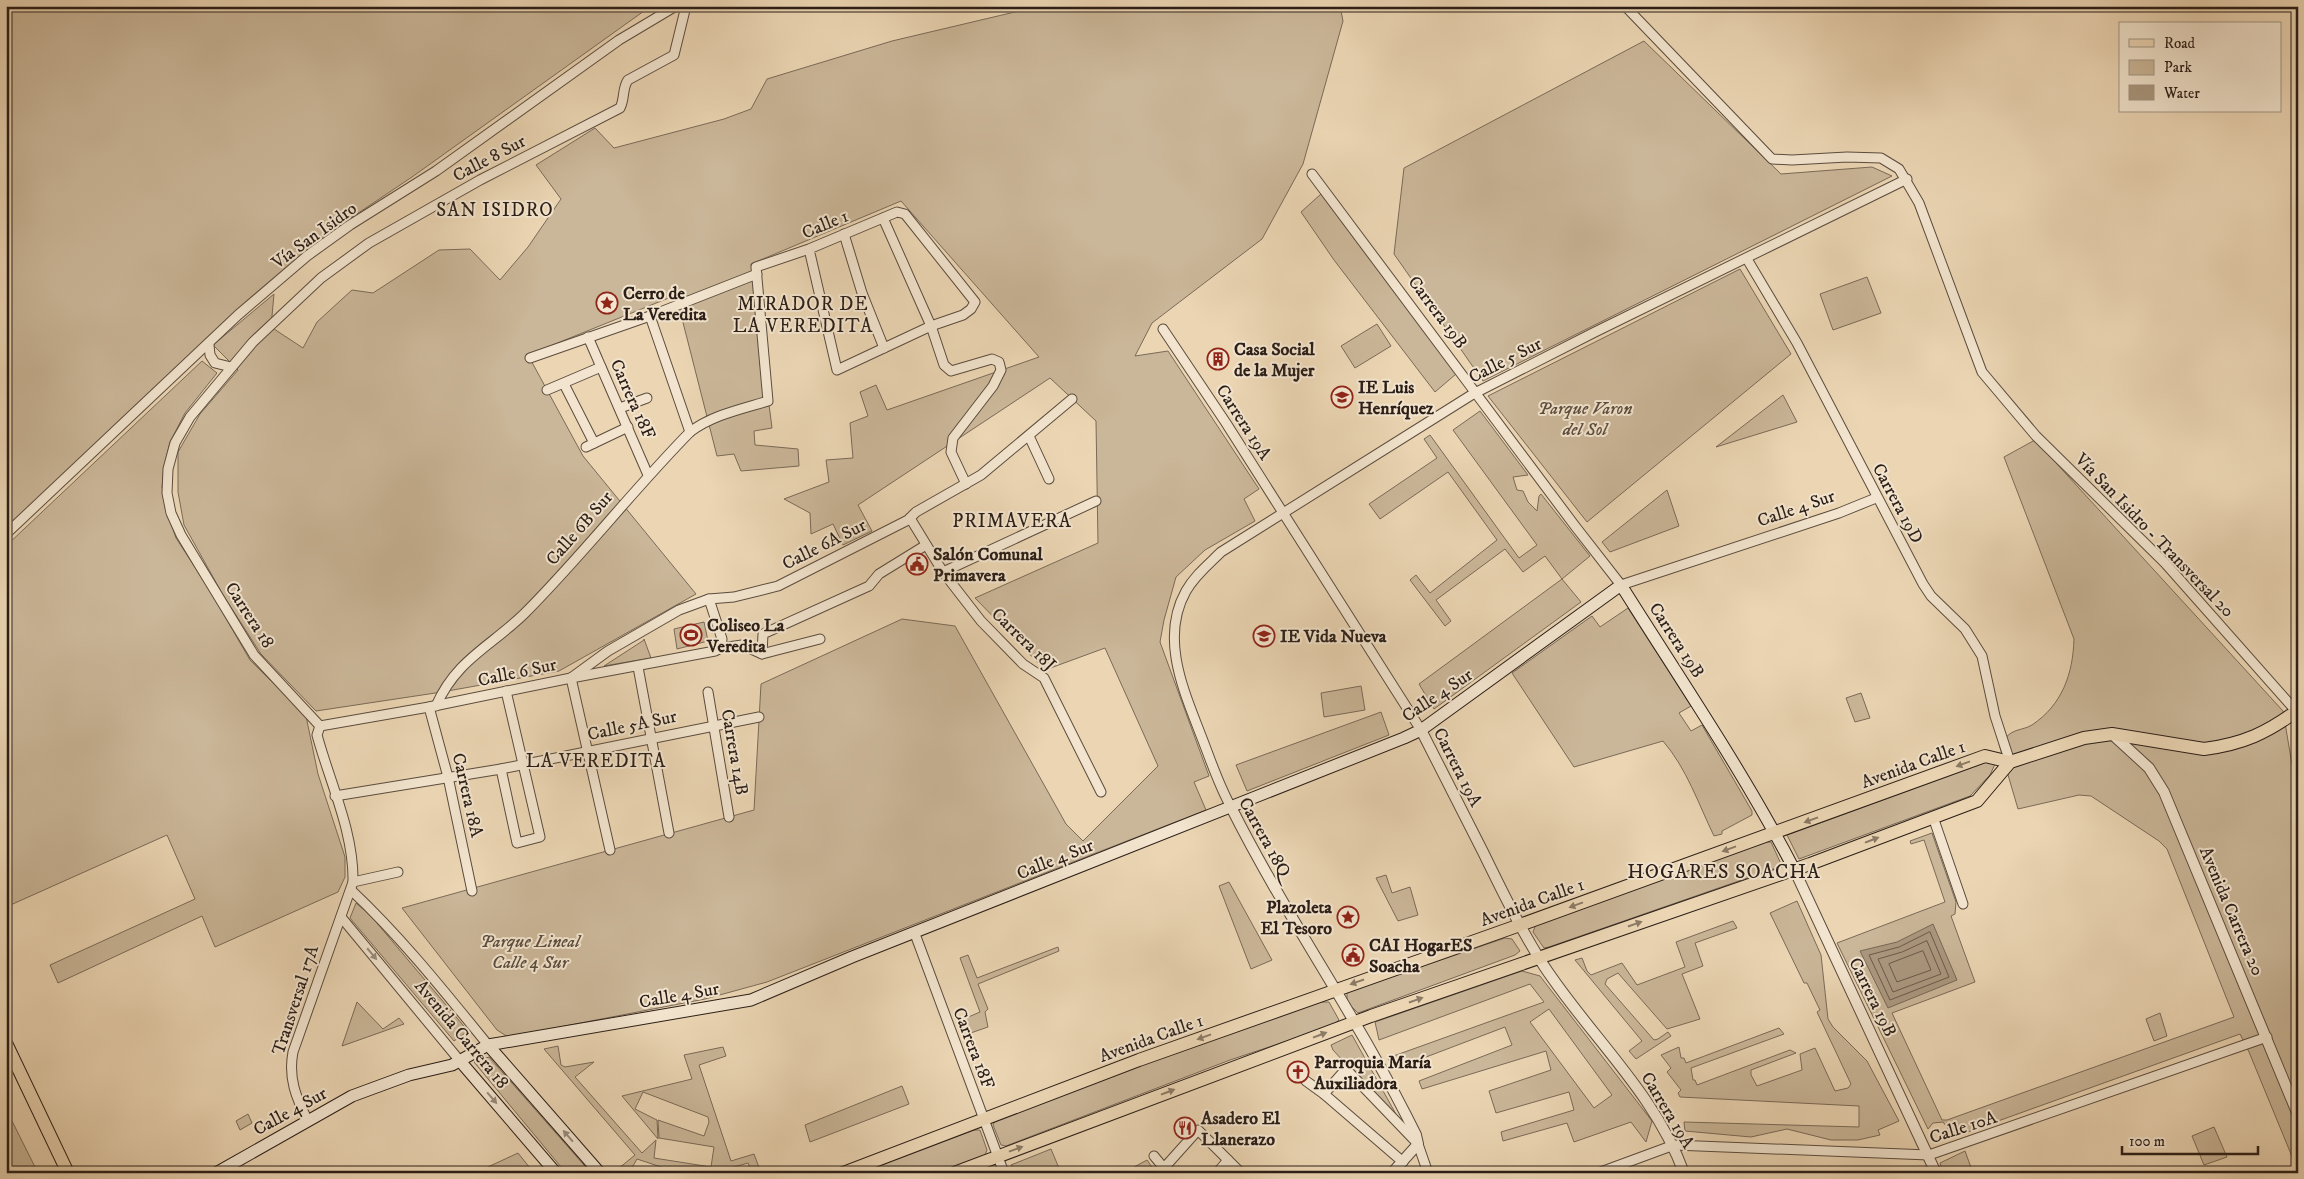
<svg xmlns="http://www.w3.org/2000/svg" width="2304" height="1179" font-family="'IM FELL DW Pica',serif">
<style>
.green{fill:#cab698;stroke:#7a6a58;fill-rule:evenodd}
.water{fill:#aa977e;stroke:#776755}
.lines{fill:none;stroke-linecap:round;stroke-linejoin:round}
.shore{stroke:#6a5a4a;stroke-width:1}
.minor-casing{stroke:#5b4c3e;stroke-width:11}
.tertiary-casing{stroke:#5b4c3e;stroke-width:12}
.secondary-casing{stroke:#2b1e17;stroke-width:13}
.primary-casing{stroke:#2b1e17;stroke-width:14}
.minor{stroke:#f2e4ce;stroke-width:9}
.tertiary{stroke:#f2e4ce;stroke-width:10}
.secondary{stroke:#f2e4ce;stroke-width:11}
.primary{stroke:#ebd5b3;stroke-width:12}
.oneway{fill:#8b7a65}
.oneway2{fill:#988b7c}
.labels{text-anchor:middle;stroke-width:4;stroke-linejoin:round;paint-order:stroke}
.street-label{font-size:18px;fill:#2b1e17;stroke:#f2e4ce}
.poi-label{font-size:18px;font-weight:bold;fill:#2b1e17;stroke:#f2e4ce;text-anchor:start}
.park-label{font-size:18px;font-style:italic;fill:#5b4c3e;stroke:#f2e4ce}
.neighbourhood-label{font-size:19px;letter-spacing:1px;fill:#2b1e17;stroke:#f2e4ce}
.quarter-label{font-size:20px;letter-spacing:1px;fill:#2b1e17;stroke:#f2e4ce}
</style>
<rect width="100%" height="100%" fill="#ebd5b3"/>
<filter id="stains"><feTurbulence type="fractalNoise" baseFrequency=".004" numOctaves="4"/><feColorMatrix values="0 0 0 0 .2 0 0 0 0 .09 0 0 0 0 .02 0 0 0 .5 -.17"/></filter>
<radialGradient id="worn" r=".72"><stop offset=".6" stop-color="#630" stop-opacity="0"/><stop offset="1" stop-color="#630" stop-opacity=".3"/></radialGradient>
<g class="green">
<polygon points="6,6 651,6 412,177 315,242 276,281 6,528"/>
<polygon points="1025,6 1340,6 1343,21 1303,164 1262,239 1152,323 1135,356 1168,351 1259,489 1244,499 1255,521 1205,550 1176,577 1164,620 1160,642 1209,776 1194,782 1206,810 767,982 705,999 508,1037 497,1030 402,908 754,810 761,684 902,619 955,626 1066,824 1083,841 1158,766 1105,648 1045,670 975,598 1098,543 1096,421 1050,378 858,505 872,531 843,545 833,524 811,534 810,513 784,499 829,482 826,460 853,458 850,423 868,416 860,392 876,385 887,410 1039,357 901,201 751,264 772,428 754,431 755,445 798,449 799,466 741,471 734,454 717,456 676,295 528,355 583,456 696,594 559,671 442,692 316,711 261,654 223,595 184,525 178,492 178,452 200,414 238,370 213,345 274,294 271,327 303,348 317,322 352,290 373,293 439,250 470,249 500,280 528,247 561,199 536,165 595,128 614,148 724,119 751,109 767,79 892,41 1019,11"/>
<polygon points="1644,41 1781,174 1872,167 1892,176 1483,381 1394,254 1404,168"/>
<polygon points="1321,194 1456,374 1435,392 1334,260 1301,212"/>
<polygon points="1740,269 1791,354 1587,522 1488,396"/>
<polygon points="1867,277 1881,313 1833,330 1820,294"/>
<polygon points="1377,324 1391,346 1355,368 1341,346"/>
<polygon points="202,361 217,373 185,413 170,442 164,467 162,487 167,512 176,538 209,589 250,660 306,716 318,774 345,857 345,877 338,892 215,947 202,916 58,983 50,965 195,899 167,835 6,907 6,546"/>
<polygon points="1783,395 1797,422 1716,447"/>
<polygon points="1480,411 1528,475 1513,477 1517,490 1523,491 1528,502 1537,511 1539,496 1541,494 1590,556 1562,579 1581,602 1434,709 1419,684 1562,579 1545,556 1523,572 1505,549 1436,600 1451,621 1445,626 1410,580 1416,575 1430,593 1497,540 1448,472 1380,519 1369,504 1437,458 1424,439 1430,435 1519,558 1537,545 1453,430"/>
<path d="M2035 440 2283 711 2298 800V1171L2249 1052 2240 1034 1948 1139 1949 1130 1943 1122 1933 1123 1928 1129 1837 943 1945 902 1924 840 1911 844 1910 841 1932 833 1956 902 1955 914 1951 916 1975 982 1892 1013 1942 1120H1947L2234 1017 2167 849 2159 841 2091 796 2079 795 2018 809 1999 744C2003 740 2007 736 2011 733 2017 729 2026 729 2032 725 2062 705 2073 674 2074 639L2004 457Z"/>
<polygon points="1667,490 1679,526 1610,552 1602,542"/>
<path d="M1628 608 1691 706 1679 713 1691 731 1702 725 1752 811V815L1722 831V834L1714 836C1698 803 1687 769 1663 741L1574 767 1512 673 1592 616 1600 627Z"/>
<polygon points="704,622 708,641 677,649 674,629"/>
<polygon points="644,639 651,658 604,666 644,640"/>
<polygon points="1361,686 1365,710 1324,717 1321,693"/>
<polygon points="1861,693 1870,718 1855,722 1846,698"/>
<polygon points="1381,712 1389,735 1247,791 1236,765"/>
<polygon points="1993,760 1995,764 1990,775 1970,796 1799,859 1787,835"/>
<polygon points="1766,842 1771,842 1781,864 1779,867 1549,947 1544,948 1533,932 1536,924"/>
<polygon points="1386,875 1392,893 1410,887 1418,915 1398,921 1376,878"/>
<polygon points="1229,882 1272,960 1251,969 1219,886"/>
<polygon points="1797,901 1821,955 1828,1019 1833,1027 1867,1061 1899,1121 1878,1130 1880,1135 1858,1140 1831,1140 1787,1129 1751,1137 1685,1131 1684,1122 1859,1127 1859,1106 1680,1097 1678,1093 1681,1090 1667,1072 1671,1068 1661,1055 1679,1047 1681,1058 1684,1058 1686,1063 1779,1028 1784,1034 1691,1068 1693,1080 1695,1080 1697,1085 1790,1050 1796,1053 1751,1070 1751,1075 1757,1086 1802,1070 1800,1054 1815,1048 1835,1091 1848,1088 1851,1084 1817,1012 1820,1010 1807,983 1804,983 1770,913"/>
<polygon points="356,903 371,916 468,1031 454,1041 350,918"/>
<polygon points="1733,921 1737,928 1695,943 1703,966 1682,974 1700,1019 1667,1029 1618,973 1607,979 1605,984 1654,1040 1658,1039 1668,1032 1671,1036 1636,1059 1629,1051 1642,1041 1575,960 1582,958 1587,971 1591,975 1622,963 1637,985 1685,967 1676,942"/>
<polygon points="1505,938 1512,939 1520,951 1515,955 1358,1013 1347,1002 1347,992"/>
<polygon points="1058,947 1059,951 978,984 988,1009 985,1012 988,1027 962,1036 957,1022 980,1012 960,958 968,955 977,978"/>
<path d="M1522 971 1540 976 1652 1121 1646 1142 1631 1122 1574 1142 1567 1123 1503 1141 1501 1132 1574 1110 1569 1092 1496 1113 1489 1091 1551 1070 1546 1051 1422 1089 1419 1081 1512 1045 1505 1027 1405 1065 1403 1061 1391 1065 1388 1058 1544 1002 1530 984 1379 1040 1375 1022ZM1549 1009 1612 1095 1594 1108 1530 1022Z"/>
<polygon points="357,1002 383,1029 399,1018 404,1024 342,1046"/>
<polygon points="1321,1002 1329,1002 1339,1020 1332,1026 1230,1060 1006,1146 1001,1145 993,1125 996,1118 1217,1036"/>
<polygon points="2160,1013 2167,1036 2154,1041 2146,1019"/>
<polygon points="1352,1035 1402,1125 1333,1050 1331,1045"/>
<polygon points="558,1046 561,1065 565,1067 594,1062 575,1077 642,1153 656,1140 654,1158 711,1167 714,1147 659,1138 658,1120 704,1136 709,1122 708,1117 643,1092 635,1109 657,1120 658,1139 622,1096 692,1079 684,1055 723,1047 726,1056 699,1065 731,1161 754,1154 761,1173 752,1173 748,1163 713,1173 679,1173 637,1159 629,1173 622,1173 618,1169 635,1155 544,1049"/>
<polygon points="489,1057 591,1173 566,1173 474,1062"/>
<polygon points="902,1086 909,1104 810,1142 805,1125"/>
<polygon points="6,1109 38,1173 6,1173"/>
<polygon points="248,1114 252,1123 240,1130 236,1121"/>
<polygon points="2214,1127 2227,1157 2204,1165 2192,1136"/>
<polygon points="974,1130 980,1130 987,1150 985,1155 938,1173 859,1173"/>
<polygon points="1051,1149 1061,1173 1014,1173 1011,1165"/>
<polygon points="1965,1151 1973,1173 1943,1173 1940,1163"/>
<polygon points="518,1153 534,1173 475,1173"/>
<polygon points="1147,1160 1156,1173 1125,1172"/>
</g>
<polygon class="water" points="1933,924 1957,980 1888,1008 1860,951 1897,942"/>
<g class="lines">
<g class="shore">
<polygon points="1930,932 1949,977 1890,1000 1869,955 1899,947"/>
<polygon points="1927,941 1941,974 1893,992 1878,959 1902,952"/>
<polygon points="1923,951 1931,970 1897,982 1889,964"/>
</g>
<g class="minor-casing">
<g id="minor">
<polyline points="1625,6 1772,159 1792,160 1847,157 1881,158 1899,169 1919,203 1982,372 2036,436 2165,563 2296,711"/>
<polyline points="1312,174 1575,526 1621,585 1839,513 1876,498"/>
<polyline points="883,218 931,326 944,365 951,371 992,359 999,362 1001,370 993,386 953,438 951,452 966,484"/>
<polyline points="844,234 862,293 884,348"/>
<polyline points="1747,259 1797,343 1923,584 1931,596 1965,629 1982,656 1995,716 2010,762"/>
<polyline points="650,316 690,432"/>
<polyline points="1163,329 1226,423 1421,730"/>
<polyline points="588,337 648,475"/>
<polyline points="209,345 210,355 215,363 231,367"/>
<polyline points="530,358 650,316 757,274"/>
<polyline points="564,384 594,443"/>
<polyline points="547,390 601,367"/>
<polyline points="620,408 647,398"/>
<polyline points="1029,436 1049,479"/>
<polyline points="586,447 628,427"/>
<polyline points="910,518 943,572 981,621 1023,664 1044,678 1101,792"/>
<polyline points="6,534 238,315 307,256 350,225 436,171 619,40 676,6"/>
<polyline points="943,572 1096,501"/>
<polyline points="709,599 722,639 721,648"/>
<polyline points="762,654 763,634 869,586 879,574 926,545"/>
<polyline points="638,667 669,833"/>
<polyline points="571,678 608,651 679,610 709,599 734,597 778,586 908,520 916,512 981,475 1072,399"/>
<polyline points="571,678 610,850"/>
<polyline points="708,692 729,817"/>
<path d="M436 706C456 660 490 647 524 614 582 556 632 491 690 432 712 415 742 409 768 401L756 267 809 249 897 212 905 214 975 302 971 309 963 315 931 326 837 370 809 249"/>
<polyline points="429,707 448,777 472,891"/>
<path d="M320 726 254 655 181 535 171 513 167 493 168 469 175 443 190 417 253 342 321 278 369 243 480 180 620 108C625 99 622 88 628 80L674 55 686 6"/>
<polyline points="320,726 429,707 571,678 715,651 721,648 742,645 762,654 820,639"/>
<polyline points="501,769 517,843 540,837 506,691"/>
<polyline points="335,796 501,769 759,717"/>
<path d="M1231 807C1218 784 1210 758 1200 733 1183 689 1160 637 1186 591 1195 575 1209 564 1221 552L1473 394 1595 332 1907 179"/>
<polyline points="1933,817 1963,904"/>
<polyline points="353,882 398,872"/>
<path d="M351 890C402 938 444 991 488 1045"/>
<polyline points="341,917 460,1061"/>
<polyline points="915,934 1004,1173"/>
<polyline points="1306,1081 1324,1094 1403,1162"/>
<polyline points="1324,1094 1346,1069 1418,1144 1428,1173"/>
<path d="M308 1121C296 1098 288 1078 293 1052L353 882C354 832 330 783 317 735L320 726"/>
<polyline points="1154,1156 1168,1173"/>
<polyline points="1164,1168 1198,1130 1241,1173"/>
<polyline points="1217,1173 1228,1160"/>
<polyline points="1598,1173 1674,1145 1929,1155 2267,1037"/>
</g>
</g>
<g class="tertiary-casing">
<g id="tertiary">
<path d="M1421 730C1442 771 1463 812 1483 852 1502 891 1521 930 1544 966 1590 1036 1655 1093 1684 1173"/>
<polyline points="2112,734 2149,768 2164,792 2298,1115"/>
<path d="M1231 807C1287 919 1361 1022 1416 1135L1418 1144 1392 1173"/>
<polyline points="1794,869 1936,1173"/>
</g>
</g>
<g class="secondary-casing">
<g id="secondary">
<polyline points="488,1045 600,1173"/>
<polyline points="460,1061 556,1173"/>
<path d="M216 1173 352 1096 409 1075 452 1065 488 1045 751 1000 852 957 1404 738 1421 730 1621 585C1680 679 1743 771 1794 869"/>
</g>
</g>
<g class="primary-casing">
<g id="primary">
<polyline points="6,1043 68,1173"/>
<polyline points="843,1173 1139,1060 1520,925 1985,756 2010,762"/>
<path d="M954 1173 1371 1016 1810 864 1977 801 2010 762 2084 738 2112 734 2204 749C2243 744 2267 733 2298 710"/>
</g>
</g>
<use href="#minor" class="minor"/>
<use href="#tertiary" class="tertiary"/>
<use href="#secondary" class="secondary"/>
<use href="#primary" class="primary"/>
</g>
<defs><path id="oneway-solid" d="M-6-.8H1V-3.2L6.5 0L1 3.2V.8H-6Z" transform="scale(1.25)"/></defs>
<g class="oneway">
<use href="#oneway-solid" transform="translate(1963 764) rotate(160)"/>
<use href="#oneway-solid" transform="translate(1811 820) rotate(160)"/>
<use href="#oneway-solid" transform="translate(1872 840) rotate(-21)"/>
<use href="#oneway-solid" transform="translate(1729 849) rotate(160)"/>
<use href="#oneway-solid" transform="translate(1576 905) rotate(160)"/>
<use href="#oneway-solid" transform="translate(1635 924) rotate(-19)"/>
<use href="#oneway-solid" transform="translate(1357 982) rotate(161)"/>
<use href="#oneway-solid" transform="translate(1416 1000) rotate(-19)"/>
<use href="#oneway-solid" transform="translate(1320 1035) rotate(-21)"/>
<use href="#oneway-solid" transform="translate(1204 1037) rotate(160)"/>
<use href="#oneway-solid" transform="translate(1168 1092) rotate(-21)"/>
<use href="#oneway-solid" transform="translate(1016 1149) rotate(-20)"/>
</g>
<g class="oneway2">
<use href="#oneway-solid" transform="translate(372 954) rotate(50)"/>
<use href="#oneway-solid" transform="translate(492 1098) rotate(49)"/>
<use href="#oneway-solid" transform="translate(568 1136) rotate(-131)"/>
</g>
<defs>
<g id="sight-ring" transform="scale(1.125)"><circle r="9.5" fill="#f2e4ce" stroke="#8f2418" stroke-width="1.5"/><path d="M0-6L1.8-2.2L6-1.7L2.9 1.2L3.7 5.4L0 3.3L-3.7 5.4L-2.9 1.2L-6-1.7L-1.8-2.2Z" fill="#8f2418"/></g>
<g id="building-ring" transform="scale(1.125)"><circle r="9.5" fill="#f2e4ce" stroke="#8f2418" stroke-width="1.5"/><path d="M-4-6H4V6H1V3H-1V6H-4ZM-2.5-4.3h1.7v1.8h-1.7ZM.8-4.3h1.7v1.8H.8ZM-2.5-1h1.7V.8h-1.7ZM.8-1h1.7V.8H.8Z" fill="#8f2418"/></g>
<g id="school-ring" transform="scale(1.125)"><circle r="9.5" fill="#f2e4ce" stroke="#8f2418" stroke-width="1.5"/><path d="M0-5L7-2L0 1L-7-2ZM-4 1L0 2.5L4 1V4Q0 6-4 4Z" fill="#8f2418"/></g>
<g id="civic-ring" transform="scale(1.125)"><circle r="9.5" fill="#f2e4ce" stroke="#8f2418" stroke-width="1.5"/><path d="M-.6-6.5H3V-4.5H.6V-3L4-1V1h2V6H-6V1h2V-1L-.6-3ZM-1.2 2.5V6h2.4V2.5Z" fill="#8f2418"/></g>
<g id="stadium-ring" transform="scale(1.125)"><circle r="9.5" fill="#f2e4ce" stroke="#8f2418" stroke-width="1.5"/><path d="M0-5a6.5 5 0 1 0 0 10a6.5 5 0 1 0 0-10ZM-3.5-1.8h7v3.6h-7Z" fill="#8f2418"/></g>
<g id="church-ring" transform="scale(1.125)"><circle r="9.5" fill="#f2e4ce" stroke="#8f2418" stroke-width="1.5"/><path d="M-1.2-6h2.4v3.5h3.3v2.4h-3.3V6h-2.4V-.1h-3.3v-2.4h3.3Z" fill="#8f2418"/></g>
<g id="restaurant-ring" transform="scale(1.125)"><circle r="9.5" fill="#f2e4ce" stroke="#8f2418" stroke-width="1.5"/><path d="M-5-6h1v4h1v-4h1v4h1v-4h1v5L-1.5 .5V6h-2V.5L-5-1ZM5-6V6H3V1.5H1.5Q1.5-4 5-6Z" fill="#8f2418"/></g>
</defs>
<g fill-rule="evenodd">
<use href="#sight-ring" x="607" y="303"/>
<use href="#building-ring" x="1218" y="359"/>
<use href="#school-ring" x="1342" y="397"/>
<use href="#civic-ring" x="917" y="564"/>
<use href="#stadium-ring" x="691" y="635"/>
<use href="#school-ring" x="1264" y="636"/>
<use href="#sight-ring" x="1348" y="917"/>
<use href="#civic-ring" x="1353" y="955"/>
<use href="#church-ring" x="1298" y="1072"/>
<use href="#restaurant-ring" x="1185" y="1128"/>
</g>
<g class="labels">
<g class="street-label">
<text transform="translate(489 158) rotate(-28)" y="6">Calle 8 Sur</text>
<text transform="translate(825 224) rotate(-23)" y="6">Calle 1</text>
<text transform="translate(314 235) rotate(-36)" y="6">Vía San Isidro</text>
<text transform="translate(1438 312) rotate(53)" y="6">Carrera 19B</text>
<text transform="translate(1505 360) rotate(-27)" y="6">Calle 5 Sur</text>
<text transform="translate(633 399) rotate(66)" y="6">Carrera 18F</text>
<text transform="translate(1244 422) rotate(57)" y="6">Carrera 19A</text>
<text transform="translate(1898 503) rotate(62)" y="6">Carrera 19D</text>
<text transform="translate(1796 508) rotate(-19)" y="6">Calle 4 Sur</text>
<text transform="translate(579 528) rotate(-49)" y="6">Calle 6B Sur</text>
<text transform="translate(2155 535) rotate(46)" y="6">Vía San Isidro - Transversal 20</text>
<text transform="translate(824 544) rotate(-27)" y="6">Calle 6A Sur</text>
<text transform="translate(250 615) rotate(57)" y="6">Carrera 18</text>
<text transform="translate(1024 639) rotate(44)" y="6">Carrera 18J</text>
<text transform="translate(1677 640) rotate(57)" y="6">Carrera 19B</text>
<text transform="translate(517 672) rotate(-12)" y="6">Calle 6 Sur</text>
<text transform="translate(1437 695) rotate(-34)" y="6">Calle 4 Sur</text>
<text transform="translate(632 725) rotate(-12)" y="6">Calle 5A Sur</text>
<text transform="translate(735 752) rotate(80)" y="6">Carrera 14B</text>
<text transform="translate(1913 764) rotate(-20)" y="6">Avenida Calle 1</text>
<text transform="translate(1458 767) rotate(63)" y="6">Carrera 19A</text>
<text transform="translate(468 795) rotate(77)" y="6">Carrera 18A</text>
<text transform="translate(1265 837) rotate(61)" y="6">Carrera 18Q</text>
<text transform="translate(1055 859) rotate(-22)" y="6">Calle 4 Sur</text>
<text transform="translate(1532 902) rotate(-20)" y="6">Avenida Calle 1</text>
<text transform="translate(2232 911) rotate(67)" y="6">Avenida Carrera 20</text>
<text transform="translate(679 995) rotate(-10)" y="6">Calle 4 Sur</text>
<text transform="translate(1873 997) rotate(64)" y="6">Carrera 19B</text>
<text transform="translate(295 1000) rotate(-72)" y="6">Transversal 17A</text>
<text transform="translate(462 1034) rotate(50)" y="6">Avenida Carrera 18</text>
<text transform="translate(1151 1038) rotate(-20)" y="6">Avenida Calle 1</text>
<text transform="translate(974 1048) rotate(69)" y="6">Carrera 18F</text>
<text transform="translate(1668 1110) rotate(59)" y="6">Carrera 19A</text>
<text transform="translate(290 1111) rotate(-29)" y="6">Calle 4 Sur</text>
<text transform="translate(1963 1127) rotate(-18)" y="6">Calle 10A</text>
</g>
<g class="poi-label">
<text x="623" y="299">Cerro de<tspan x="623" dy="21">La Veredita</tspan></text>
<text x="1234" y="355">Casa Social<tspan x="1234" dy="21">de la Mujer</tspan></text>
<text x="1358" y="393">IE Luis<tspan x="1358" dy="21">Henríquez</tspan></text>
<text x="933" y="560">Salón Comunal<tspan x="933" dy="21">Primavera</tspan></text>
<text x="707" y="631">Coliseo La<tspan x="707" dy="21">Veredita</tspan></text>
<text x="1280" y="642">IE Vida Nueva</text>
<text x="1332" y="913" text-anchor="end">Plazoleta<tspan x="1332" dy="21">El Tesoro</tspan></text>
<text x="1369" y="951">CAI HogarES<tspan x="1369" dy="21">Soacha</tspan></text>
<text x="1314" y="1068">Parroquia María<tspan x="1314" dy="21">Auxiliadora</tspan></text>
<text x="1201" y="1124">Asadero El<tspan x="1201" dy="21">Llanerazo</tspan></text>
</g>
<g class="park-label">
<text x="1585" y="414">Parque Varon<tspan x="1585" dy="21">del Sol</tspan></text>
<text x="530" y="947">Parque Lineal<tspan x="530" dy="21">Calle 4 Sur</tspan></text>
</g>
<g class="neighbourhood-label">
<text x="495" y="216">SAN ISIDRO</text>
<text x="803" y="310">MIRADOR DE<tspan x="803" dy="22">LA VEREDITA</tspan></text>
<text x="1012" y="527">PRIMAVERA</text>
<text x="596" y="767">LA VEREDITA</text>
</g>
<g class="quarter-label">
<text x="1724" y="878">HOGARES SOACHA</text>
</g>
</g>
<rect width="2304" height="1179" fill="none" stroke="#ebd5b3" stroke-width="25"/>
<rect x="8" y="8" width="2289" height="1164" fill="none" stroke="#2b1e17" stroke-width="2.5"/>
<rect x="12" y="12" width="2279" height="1154" fill="none" stroke="#2b1e17"/>
<rect x="2119" y="22" width="162" height="90" fill="#f2e4ce" stroke="#a29585"/>
<rect x="2129" y="39" width="25" height="8" fill="#ebd5b3" stroke="#a29585"/>
<text x="2164" y="48" font-size="15" fill="#2b1e17">Road</text>
<rect x="2129" y="60" width="25" height="15" fill="#cab698" stroke="#a29585"/>
<text x="2164" y="72" font-size="15" fill="#2b1e17">Park</text>
<rect x="2129" y="85" width="25" height="15" fill="#aa977e" stroke="#a29585"/>
<text x="2164" y="98" font-size="15" fill="#2b1e17">Water</text>
<path d="M2122 1146v8h136v-8" fill="none" stroke="#2b1e17" stroke-width="2.5"/>
<text x="2129" y="1146" font-size="15" fill="#2b1e17" stroke="#f2e4ce" stroke-width="4" paint-order="stroke">100 m</text>
<rect width="100%" height="100%" filter="url(#stains)"/>
<rect width="100%" height="100%" fill="url(#worn)"/>
</svg>
